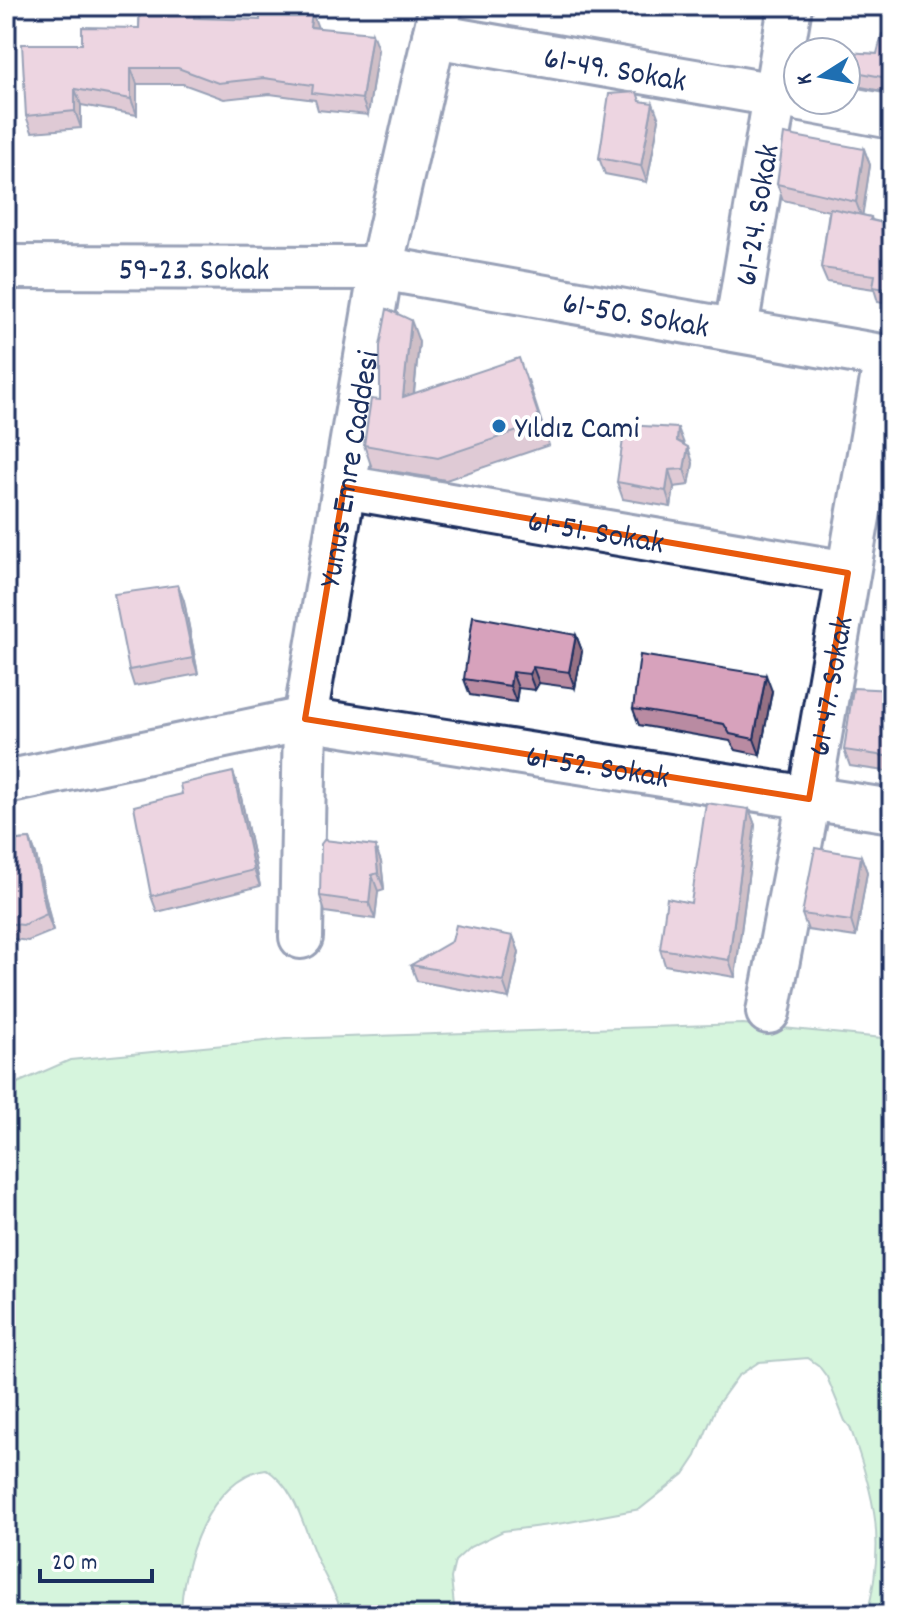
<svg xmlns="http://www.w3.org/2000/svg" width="898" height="1621" font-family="Dekko,sans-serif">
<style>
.green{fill:#a5e8b3;stroke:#608c88;stroke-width:2}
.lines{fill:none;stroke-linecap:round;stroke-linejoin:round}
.minor-casing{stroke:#1b2f5e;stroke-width:48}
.minor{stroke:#fff;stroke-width:42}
.wall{fill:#b98ba2;stroke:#1b2f5e;stroke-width:2}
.shaded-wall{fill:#967184;stroke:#1b2f5e;stroke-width:2}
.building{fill:#d7a2bc;stroke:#1b2f5e;stroke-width:2}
.marked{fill:none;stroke:#e8590c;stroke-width:6;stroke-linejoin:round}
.poi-dot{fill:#1f6fb2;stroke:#fff;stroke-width:3}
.labels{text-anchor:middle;stroke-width:8;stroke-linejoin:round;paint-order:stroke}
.street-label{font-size:32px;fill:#1b2f5e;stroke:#fff}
.poi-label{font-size:32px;fill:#1b2f5e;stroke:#fff;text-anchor:start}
</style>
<rect width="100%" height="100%" fill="#fff"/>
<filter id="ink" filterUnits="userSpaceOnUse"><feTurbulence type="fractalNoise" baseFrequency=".0125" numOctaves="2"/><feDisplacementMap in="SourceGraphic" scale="16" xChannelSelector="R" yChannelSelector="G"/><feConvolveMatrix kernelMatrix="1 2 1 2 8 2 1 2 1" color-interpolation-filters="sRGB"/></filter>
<g filter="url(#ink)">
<path class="green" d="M743 1024 892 1039V1615H867C886 1542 875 1496 850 1427L845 1421 827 1377 818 1365 808 1358 759 1362 738 1376 717 1405 696 1456 684 1474 640 1509 564 1523 503 1531 470 1547 455 1561 451 1578 455 1615H343C336 1593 323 1575 315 1554 302 1522 296 1489 266 1469 209 1477 181 1565 181 1615H6V1088L70 1060 285 1039Z"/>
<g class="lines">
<g class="minor-casing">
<g id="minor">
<path id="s1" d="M434 36 798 99"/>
<polyline points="802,100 892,117"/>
<path id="s2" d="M6 267 381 268 892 358"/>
<path id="s3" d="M736 329 790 6"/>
<path id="s4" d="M344 487 848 573"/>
<path id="s5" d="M6 782 305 719 892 811"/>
<path id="s6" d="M301 937 305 719 381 268 441 6"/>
<path id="s7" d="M768 1012 809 799 886 356"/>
</g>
</g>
<use href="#minor" class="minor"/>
</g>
<g class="wall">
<polygon points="140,6 196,6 200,18 260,20 279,11 312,12 317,28 378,49 368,115 318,110 315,100 270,94 224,99 183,84 137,84 137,115 81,105 81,128 32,132 26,116 82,44 139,28"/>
<polygon points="892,6 892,93 846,84 846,52 877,54 885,34"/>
<polygon points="640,101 659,119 647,182 605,174 599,158"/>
<polygon points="864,149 870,165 862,215 871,217 872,220 892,225 892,304 878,302 874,289 827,282 821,268 829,211 783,200 777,184"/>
<polygon points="419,342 414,394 528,380 549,445 446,480 372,468 364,445 380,400"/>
<polygon points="684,445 693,463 689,485 674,487 671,507 623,499 617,482"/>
<polygon points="184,601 198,674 134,686 129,670"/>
<polygon points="576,635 582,651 575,688 539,683 535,690 518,688 516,702 470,695 464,679"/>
<polygon points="892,690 892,772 850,766 844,750"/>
<polygon points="772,691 760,755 736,750 730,741 639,725 633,709"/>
<polygon points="6,717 14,742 6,744"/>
<polygon points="239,788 260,886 157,912 151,896"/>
<polygon points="749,809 755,825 735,977 665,965 660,949 691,903"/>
<polygon points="30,839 36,855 53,931 28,941 6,938 6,841"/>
<polygon points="375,846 381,862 384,889 378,891 375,919 325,912 320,896"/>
<polygon points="861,856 867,872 856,937 808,930 802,914"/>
<polygon points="513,936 519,952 509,998 417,981 411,965"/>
</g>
<g class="shaded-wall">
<polygon points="194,6 196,6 200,19 194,18"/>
<polygon points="312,12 318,28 310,27"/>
<polygon points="372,33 378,49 368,115 362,99"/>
<polygon points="131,68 137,84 137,115 131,99"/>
<polygon points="75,89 81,105 81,128 75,111"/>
<polygon points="653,103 659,119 647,182 641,166"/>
<polygon points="864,149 870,165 862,218 856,202"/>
<polygon points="411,320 419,342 411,419 403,397"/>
<polygon points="678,428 684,444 677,441"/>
<polygon points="688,447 693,463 689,485 684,469"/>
<polygon points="669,470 674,487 671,507 666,491"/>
<polygon points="178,585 184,601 198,674 193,658"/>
<polygon points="576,635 582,651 575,688 569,672"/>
<polygon points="533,667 539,683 535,690 529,674"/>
<polygon points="512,672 518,688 516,702 510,686"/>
<polygon points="766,675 772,691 760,755 754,739"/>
<polygon points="233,772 239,788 260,886 254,870"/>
<polygon points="749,809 755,825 735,977 729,960"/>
<polygon points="30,839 36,855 53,931 47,914"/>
<polygon points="375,846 381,862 384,889 378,873"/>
<polygon points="861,856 867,872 856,937 851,921"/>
<polygon points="372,875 378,891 375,919 369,903"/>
<polygon points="513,936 519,952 509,998 503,981"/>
</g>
<g class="building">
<polygon points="140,6 194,6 194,18 260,20 260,9 279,11 287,6 294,6 312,12 310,27 372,33 362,99 312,93 313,85 264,78 218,83 178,68 131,68 131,99 75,89 75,111 26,116 22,44 82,44 82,27 139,28"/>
<polygon points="888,6 892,6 892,79 846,70 846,52 877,54 882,34 885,34"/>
<polygon points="799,49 843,52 799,52"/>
<polygon points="637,92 640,101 653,103 641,166 599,158 609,94"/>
<polygon points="784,134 864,149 856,202 777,184"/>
<polygon points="830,208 871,217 870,220 892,225 892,290 873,287 875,275 821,268"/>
<polygon points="387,309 411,320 403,397 519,358 541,423 438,458 364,445 371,399 380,400 380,346"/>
<polygon points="625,425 678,428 677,441 688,447 684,469 669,470 666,491 617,482"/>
<polygon points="178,585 193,658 129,670 114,594"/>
<polygon points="473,616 576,635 569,672 533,667 529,674 512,672 510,686 464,679"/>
<polygon points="640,655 766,675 754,739 730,734 724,724 633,709"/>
<polygon points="853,688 892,690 892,757 844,750"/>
<polygon points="233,772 254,870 151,896 134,806 182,794 180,784"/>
<polygon points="706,803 749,809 729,960 660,949 667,898 691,903"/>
<polygon points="30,839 47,914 23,925 6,923 6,841"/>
<polygon points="324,840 375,846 378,873 372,875 369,903 320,896 321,844"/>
<polygon points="815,848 861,856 851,921 802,914"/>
<polygon points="456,925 513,936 503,981 411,965 452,941"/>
</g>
</g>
<path d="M0 0H898V1621H0ZM344 487 848 573 809 799 305 719Z" fill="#fff" fill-opacity=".55" fill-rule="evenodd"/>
<path class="marked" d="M344 487 848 573 809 799 305 719Z"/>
<circle class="poi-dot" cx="499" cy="426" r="8"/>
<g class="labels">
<g class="street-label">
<text dy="11" stroke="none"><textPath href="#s1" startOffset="184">61-49. Sokak</textPath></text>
<text dy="11" stroke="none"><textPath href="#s3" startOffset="116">61-24. Sokak</textPath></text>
<text dy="11" stroke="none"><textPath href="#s2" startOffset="188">59-23. Sokak</textPath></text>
<text dy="11" stroke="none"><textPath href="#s2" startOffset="634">61-50. Sokak</textPath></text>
<text dy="11" stroke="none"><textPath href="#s6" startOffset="472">Yunus Emre Caddesi</textPath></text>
<text dy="11" stroke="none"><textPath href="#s4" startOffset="256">61-51. Sokak</textPath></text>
<text dy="11" stroke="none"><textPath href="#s7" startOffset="332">61-47. Sokak</textPath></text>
<text dy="11" stroke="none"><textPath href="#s5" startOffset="602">61-52. Sokak</textPath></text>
</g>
<g class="poi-label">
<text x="515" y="437">Yıldız Cami</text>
</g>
</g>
<rect width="898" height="1621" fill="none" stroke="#fff" stroke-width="32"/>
<rect x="16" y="16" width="866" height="1589" fill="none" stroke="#1b2f5e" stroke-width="3" filter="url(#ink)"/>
<g transform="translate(822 76) rotate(259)"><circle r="38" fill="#ffffff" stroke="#a4acbf" stroke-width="2"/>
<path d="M0-6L14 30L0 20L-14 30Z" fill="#1f6fb2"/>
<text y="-12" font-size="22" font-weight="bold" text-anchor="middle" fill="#1b2f5e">K</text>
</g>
<path d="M40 1569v12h112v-12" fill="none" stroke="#1b2f5e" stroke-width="4"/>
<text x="52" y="1569" font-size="24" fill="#1b2f5e" stroke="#ffffff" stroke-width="6" paint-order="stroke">20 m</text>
</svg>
